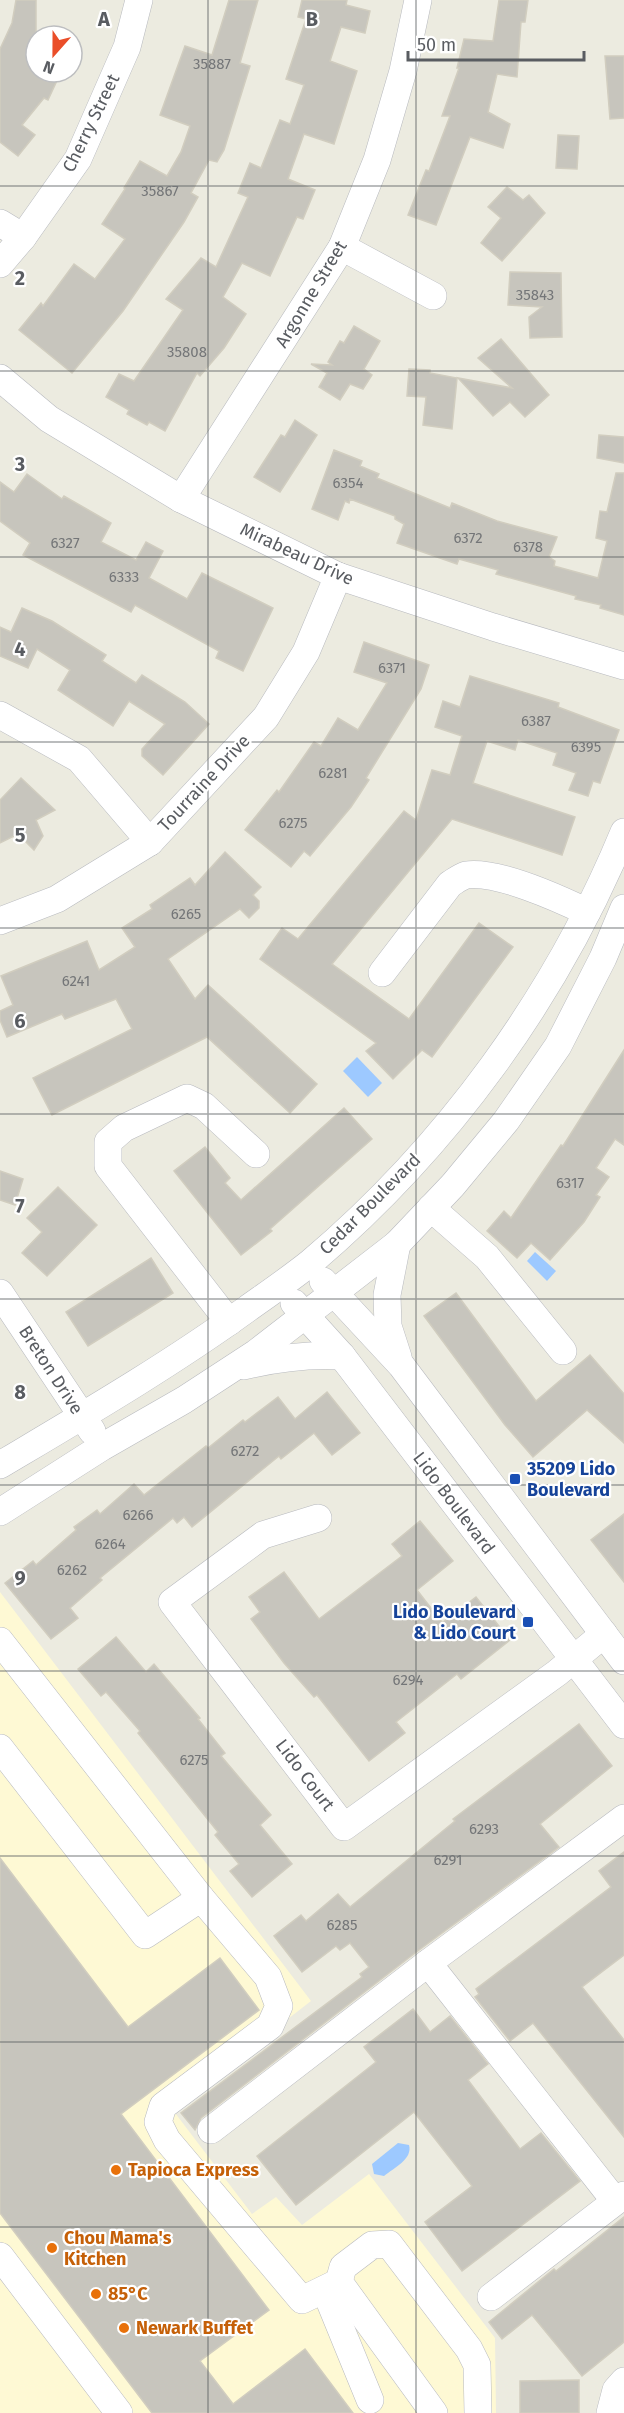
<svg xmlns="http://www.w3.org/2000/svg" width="624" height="2413" font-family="'Fira Sans',sans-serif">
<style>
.commercial{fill:#fef9d4}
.water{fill:#9dc9ff}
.building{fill:#c7c5bd;stroke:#d1cdbf;stroke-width:1.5}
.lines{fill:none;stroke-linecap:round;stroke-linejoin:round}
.minor-casing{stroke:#b8babf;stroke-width:28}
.minor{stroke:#fff;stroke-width:27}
.grid{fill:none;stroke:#595c61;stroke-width:1.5;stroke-opacity:0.55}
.transit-dot{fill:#1a4fb4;stroke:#fff;stroke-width:2}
.food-dot{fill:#e8710a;stroke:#fff;stroke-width:2}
.labels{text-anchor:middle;stroke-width:4.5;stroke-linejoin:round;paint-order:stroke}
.number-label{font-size:15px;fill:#747678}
.street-label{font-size:18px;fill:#595c61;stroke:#fff}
.transit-label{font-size:18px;font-weight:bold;fill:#164399;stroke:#fff;text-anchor:start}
.food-label{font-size:18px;font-weight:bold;fill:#c56008;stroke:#fff;text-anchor:start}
.grid-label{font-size:20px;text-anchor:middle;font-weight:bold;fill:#595c61;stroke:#fff;stroke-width:4.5;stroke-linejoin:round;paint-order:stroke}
</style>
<rect width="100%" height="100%" fill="#ecebe0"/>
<polygon class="commercial" points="0,1592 311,2001 172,2109 252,2214 276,2197 302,2225 369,2174 495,2338 496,2413 0,2413"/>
<g class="water">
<polygon points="357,1057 382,1083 368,1097 343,1071"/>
<polygon points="535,1252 556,1271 547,1281 527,1261"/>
<path d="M398 2143 409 2145C413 2159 394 2168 384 2176L374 2174 372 2164Z"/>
</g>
<g class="building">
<polygon points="16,0 36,0 36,72 61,72 48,100 44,98 22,125 35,135 18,156 0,142 0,49 12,23"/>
<polygon points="229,0 258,0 240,63 250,66 224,150 217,162 209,160 191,193 198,197 184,222 123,311 72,373 19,330 41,303 43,306 74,264 95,279 125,239 102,224 125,189 124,188 140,161 167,176 181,152 190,126 160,115 185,46 212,55"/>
<polygon points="302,0 347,0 346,5 370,11 365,33 341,27 330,61 357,71 334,144 304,134 288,179 315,190 303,219 297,217 270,276 242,263 223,297 246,314 224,348 200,376 197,373 165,431 149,422 147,425 127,414 129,410 106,397 119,374 134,381 183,310 166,299 201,258 216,267 248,197 238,193 250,163 261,168 280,120 290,124 304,85 286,79 306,19 298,17"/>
<polygon points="499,0 528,0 525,22 521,22 517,77 497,74 488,112 510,124 503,148 470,137 436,225 408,215 426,170 429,171 450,116 442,116 459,68 457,68 464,39 493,41"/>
<polygon points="605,56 624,56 624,118 610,119"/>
<polygon points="558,135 579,136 577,169 556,168"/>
<polygon points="507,187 523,200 529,195 545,213 502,261 481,243 501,218 488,207"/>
<polygon points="510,272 561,273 562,337 530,338 529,317 542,307 508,305"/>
<polygon points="354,326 380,341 364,369 372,375 363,389 350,384 340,400 319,387 327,373 311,364 332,365 328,362 340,341 344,343"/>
<polygon points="501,339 549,395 525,417 510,402 493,416 458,378 512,388 478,358"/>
<polygon points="409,369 430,370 430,373 457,378 452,429 423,425 426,397 407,396"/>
<polygon points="295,420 317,435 280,492 254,477 281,435 285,437"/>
<polygon points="599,435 624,437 624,463 597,458"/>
<polygon points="334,450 362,461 360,466 379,474 377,478 450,508 452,503 497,521 557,537 549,557 555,561 554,566 598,578 607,541 596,538 600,511 607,512 616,473 624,473 624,615 600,608 601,605 575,599 576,596 496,574 498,570 459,559 457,564 397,543 404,524 395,519 395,516 350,499 349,503 345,501 338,520 312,509"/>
<polygon points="27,474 62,499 64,496 111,523 101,542 136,560 146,542 163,551 149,578 187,599 202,573 273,608 243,671 216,658 219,651 135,605 131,612 23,555 30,543 0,521 0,482 14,492"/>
<polygon points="22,608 52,621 106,655 102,661 136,683 142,675 185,702 209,724 163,775 142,756 142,749 165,724 129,701 113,726 58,690 70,670 37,649 28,668 0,656 0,627 11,632"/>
<polygon points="364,642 429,665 421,689 366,778 369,780 351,807 310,856 304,851 291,867 245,830 277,790 279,792 314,742 321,746 338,718 358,730 387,683 354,672"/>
<polygon points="470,676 559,703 558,707 619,730 600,783 593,781 588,796 569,790 576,773 553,765 557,753 518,740 515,750 487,741 473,783 575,817 562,855 452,819 332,964 409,1019 479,923 513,947 432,1057 422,1050 393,1079 366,1051 376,1043 260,959 282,928 298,939 404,811 416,820 432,770 450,775 462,736 435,727 443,701 460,707"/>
<polygon points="21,778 55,810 36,820 43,836 34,850 18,834 0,843 0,800"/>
<polygon points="225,852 261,887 253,895 259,901 259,908 249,918 240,909 168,959 195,999 208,985 317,1084 290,1113 207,1037 52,1115 33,1078 132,1029 116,999 65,1019 62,1014 7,1037 0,1020 0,1011 13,1005 1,976 87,941 99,970 135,947 122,928 152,909 150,905 190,878 195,885"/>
<polygon points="624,1050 624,1145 615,1139 596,1168 609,1177 596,1195 600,1197 584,1222 550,1260 531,1243 517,1258 487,1231 504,1211 511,1218 561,1145 563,1146"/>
<polygon points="344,1108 372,1139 270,1229 272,1231 241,1255 174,1171 205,1147 230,1178 225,1183 241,1200"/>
<polygon points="0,1171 23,1179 15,1205 0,1200"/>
<polygon points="58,1187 97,1225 47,1276 22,1253 42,1232 27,1218"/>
<polygon points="151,1258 173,1293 88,1346 66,1312"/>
<polygon points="456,1293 536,1401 590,1355 624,1394 624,1443 587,1410 533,1457 505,1425 424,1316"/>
<polygon points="327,1392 360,1433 332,1455 314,1433 281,1459 279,1456 192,1527 184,1517 177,1523 173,1518 100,1578 102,1580 70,1608 78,1618 51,1639 5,1583 33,1561 36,1565 76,1530 74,1527 97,1510 100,1514 134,1484 144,1495 206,1446 208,1448 243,1420 245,1422 278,1397 295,1419"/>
<polygon points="624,1514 624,1582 591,1540"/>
<polygon points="420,1521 453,1561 417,1590 441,1621 443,1622 476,1597 510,1640 461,1679 457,1674 396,1722 405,1733 369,1761 317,1695 314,1697 284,1663 251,1619 260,1612 249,1597 284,1572 319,1619 402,1556 392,1544"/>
<polygon points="116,1637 146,1672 154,1664 200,1718 198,1719 225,1753 221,1756 271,1815 260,1825 292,1864 252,1897 230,1871 239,1864 215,1835 218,1832 138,1733 140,1731 106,1692 101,1696 78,1669"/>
<polygon points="579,1724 612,1766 540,1824 559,1847 419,1950 201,2118 195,2130 181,2113 362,1977 360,1974 369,1967 350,1943 340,1950 336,1946 302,1972 274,1936 301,1915 306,1921 338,1894 350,1907 455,1821 453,1819"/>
<polygon points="624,1852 624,1955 582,1987 624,2040 624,2137 533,2023 510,2041 475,1997 479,1994 476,1989 611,1887 599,1871"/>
<polygon points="0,1858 128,2027 220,1958 259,2010 121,2114 269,2310 200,2361 233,2404 305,2349 353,2413 152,2413 0,2213"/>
<polygon points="413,2009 430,2032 450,2016 488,2064 468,2080 520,2149 541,2133 580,2181 462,2271 425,2222 472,2186 414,2112 296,2205 257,2156 376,2062 364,2047"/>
<polygon points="624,2217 624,2342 582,2376 532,2315 502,2339 489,2322 554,2269 556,2271"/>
<polygon points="579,2380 579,2413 520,2413 520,2381"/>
</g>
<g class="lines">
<g class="minor-casing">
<g id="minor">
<polyline points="0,223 23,237"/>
<polyline points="342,247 433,296"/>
<polyline points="0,264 23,237 78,159 127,47 139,0"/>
<polyline points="0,378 49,419 181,499 338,576 493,627 624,666"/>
<polyline points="181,499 342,247 377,160 403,71 418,0"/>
<polyline points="0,715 79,759 150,842"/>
<polyline points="0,921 57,899 150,842 266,717 306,652 338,576"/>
<path d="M382 973 450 884C455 881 460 877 466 875 496 870 560 899 587 912"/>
<polyline points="431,1208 487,1257 563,1351"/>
<polyline points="397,1244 387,1295 388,1326 398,1357"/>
<polyline points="323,1281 401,1365 624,1661"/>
<polyline points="0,1293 92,1431"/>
<polyline points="294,1303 342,1356 624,1725"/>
<polyline points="229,1322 108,1166 108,1142 124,1128 187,1098 204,1106 256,1154"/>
<path d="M244 1366C277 1358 308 1354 342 1356"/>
<path d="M0 1465C84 1415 168 1366 247 1309 268 1294 290 1279 310 1263 447 1147 556 997 624 832"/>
<polyline points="0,1512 102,1447 184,1400 256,1353 397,1244 453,1185 506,1121 558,1046 603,958 624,908"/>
<polyline points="318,1518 263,1535 172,1602 344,1827 557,1673 604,1634"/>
<polyline points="0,1641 201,1898"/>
<polyline points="0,1748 145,1935 201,1898 268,1977 279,2006 270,2026 163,2106 158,2122 167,2140 302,2300 339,2282"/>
<polyline points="428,1963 615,2201"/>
<polyline points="211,2130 428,1963 624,1818"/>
<polyline points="0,2256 119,2413"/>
<polyline points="325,2290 370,2400"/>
<polyline points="491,2297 624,2195"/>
<polyline points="434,2413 339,2282 343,2267 372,2245 389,2244 469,2349 477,2365 478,2413"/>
<polyline points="610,2413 616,2390 624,2381"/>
</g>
</g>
<use href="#minor" class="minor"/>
</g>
<path class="grid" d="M208 0V2413M416 0V2413M0 186H624M0 371H624M0 557H624M0 742H624M0 928H624M0 1114H624M0 1299H624M0 1485H624M0 1671H624M0 1856H624M0 2042H624M0 2227H624"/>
<g class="transit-dot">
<rect x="509" y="1473" width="12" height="12" rx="3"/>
<rect x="522" y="1616" width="12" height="12" rx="3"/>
</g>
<g class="food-dot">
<circle cx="116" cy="2170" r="6"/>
<circle cx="52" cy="2248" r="6"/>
<circle cx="96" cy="2294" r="6"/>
<circle cx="124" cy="2328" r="6"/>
</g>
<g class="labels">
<g class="number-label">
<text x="212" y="69">35887</text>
<text x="160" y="196">35867</text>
<text x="535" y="300">35843</text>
<text x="187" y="357">35808</text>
<text x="348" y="488">6354</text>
<text x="468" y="543">6372</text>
<text x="65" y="548">6327</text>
<text x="528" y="552">6378</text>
<text x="124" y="582">6333</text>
<text x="392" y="673">6371</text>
<text x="536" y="726">6387</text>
<text x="586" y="752">6395</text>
<text x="333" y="778">6281</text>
<text x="293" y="828">6275</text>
<text x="186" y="919">6265</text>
<text x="76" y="986">6241</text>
<text x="570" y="1188">6317</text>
<text x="245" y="1456">6272</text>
<text x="138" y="1520">6266</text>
<text x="110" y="1549">6264</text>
<text x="72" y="1575">6262</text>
<text x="408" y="1685">6294</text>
<text x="194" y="1765">6275</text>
<text x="484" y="1834">6293</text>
<text x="448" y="1865">6291</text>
<text x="342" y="1930">6285</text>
</g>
<g class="street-label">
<text transform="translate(91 123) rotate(-64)" y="6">Cherry Street</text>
<text transform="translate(311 294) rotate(-59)" y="6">Argonne Street</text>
<text transform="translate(297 554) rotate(25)" y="6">Mirabeau Drive</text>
<text transform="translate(204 783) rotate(-47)" y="6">Tourraine Drive</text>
<text transform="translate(370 1204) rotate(-45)" y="6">Cedar Boulevard</text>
<text transform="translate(51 1370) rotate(57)" y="6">Breton Drive</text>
<text transform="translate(454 1503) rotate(53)" y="6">Lido Boulevard</text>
<text transform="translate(305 1775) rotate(53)" y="6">Lido Court</text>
</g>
<g class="transit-label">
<text x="527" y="1475">35209 Lido<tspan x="527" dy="21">Boulevard</tspan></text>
<text x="516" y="1618" text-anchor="end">Lido Boulevard<tspan x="516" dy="21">&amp; Lido Court</tspan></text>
</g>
<g class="food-label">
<text x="128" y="2176">Tapioca Express</text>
<text x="64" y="2244">Chou Mama's<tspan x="64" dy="21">Kitchen</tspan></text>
<text x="108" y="2300">85°C</text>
<text x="136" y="2334">Newark Buffet</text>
</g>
</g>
<g class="grid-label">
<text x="104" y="26">A</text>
<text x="312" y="26">B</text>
<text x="20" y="285">2</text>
<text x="20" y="471">3</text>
<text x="20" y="656">4</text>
<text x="20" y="842">5</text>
<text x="20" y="1028">6</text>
<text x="20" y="1213">7</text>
<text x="20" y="1399">8</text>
<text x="20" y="1585">9</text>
</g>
<g transform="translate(54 54) rotate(201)"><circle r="28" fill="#ffffff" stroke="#bdbec0" stroke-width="1.5"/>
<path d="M0-4.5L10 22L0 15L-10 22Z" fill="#ea4e29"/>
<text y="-9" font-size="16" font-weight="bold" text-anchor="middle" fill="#595c61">N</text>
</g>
<path d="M408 51v9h176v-9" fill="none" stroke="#595c61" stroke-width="3"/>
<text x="417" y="51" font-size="18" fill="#595c61" stroke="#ffffff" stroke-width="4.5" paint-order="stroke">50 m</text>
</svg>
